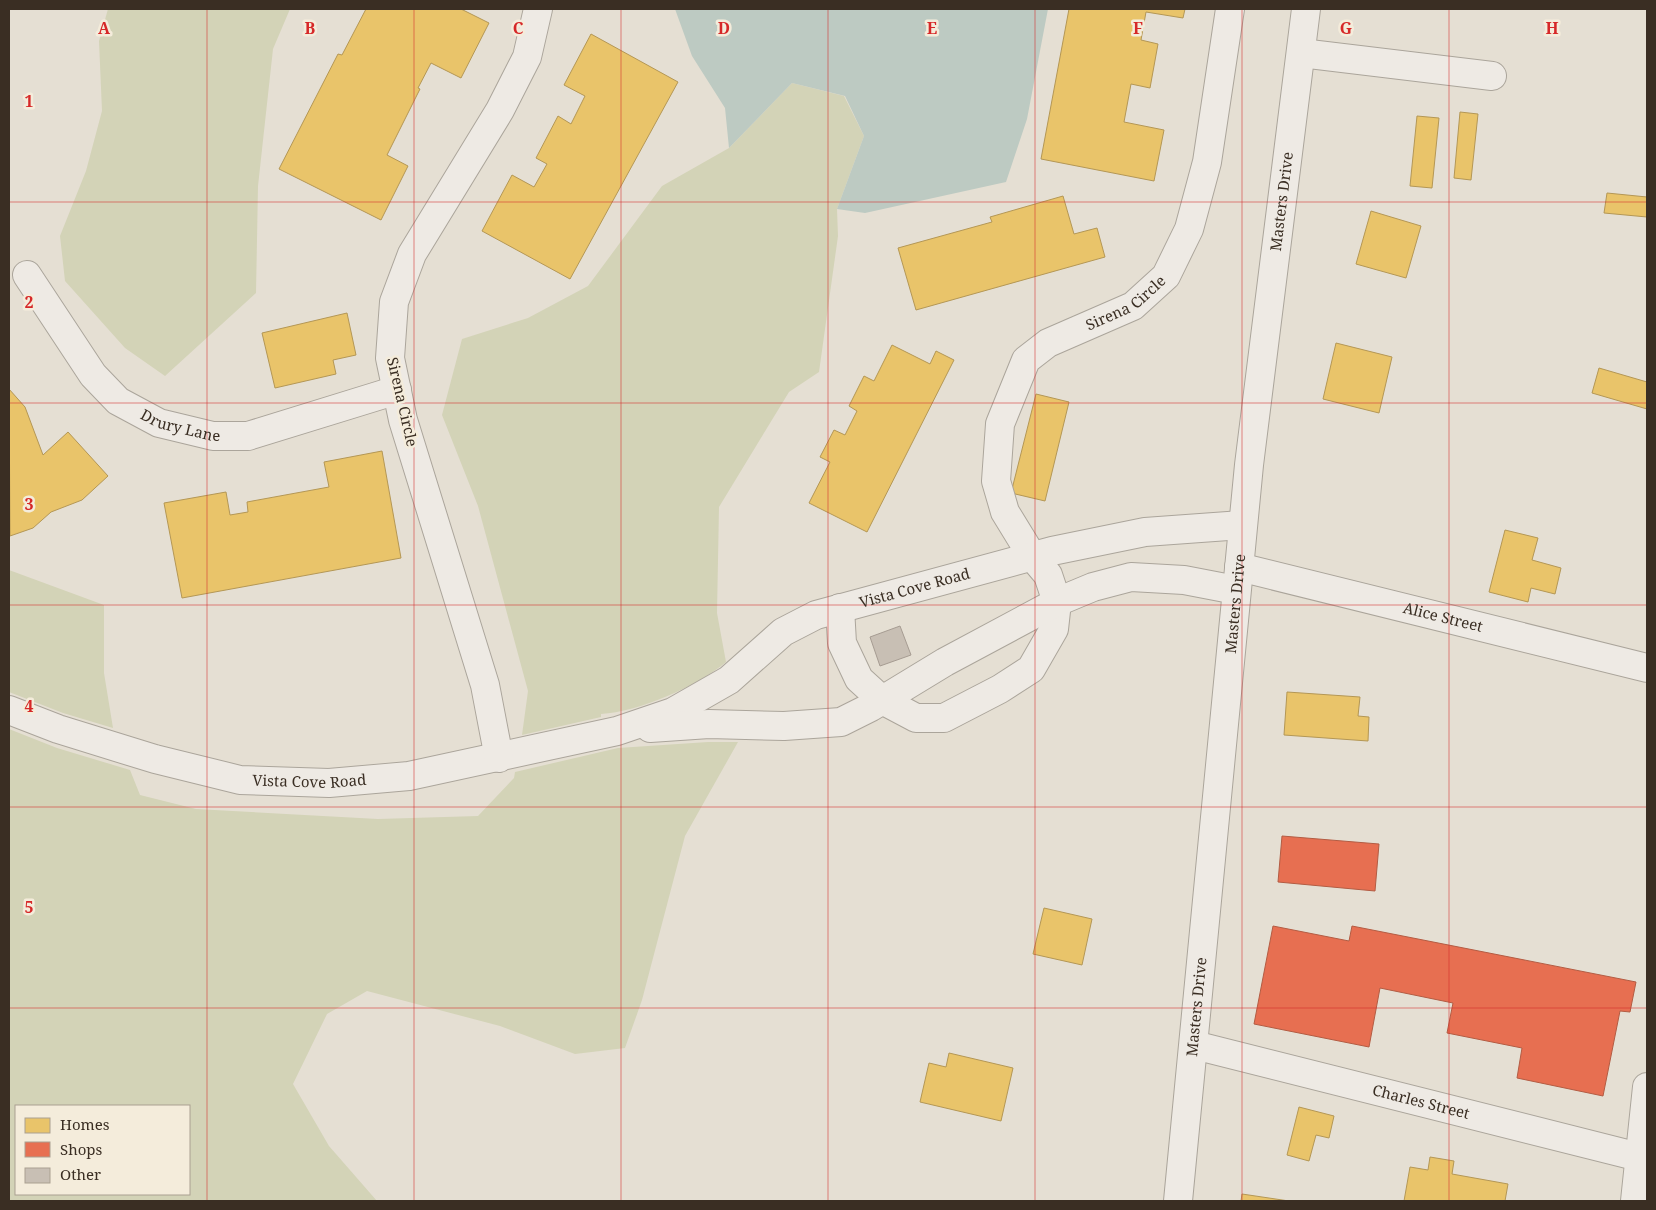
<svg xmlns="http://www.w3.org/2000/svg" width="1656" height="1210" font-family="'Noto Serif',serif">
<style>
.green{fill:#d3d3b7;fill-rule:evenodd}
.water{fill:#bdcac2}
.homes{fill:#e9c46a;stroke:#b49755}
.shops{fill:#e76f51;stroke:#b35c43}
.building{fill:#c8bfb4;stroke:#a69c92}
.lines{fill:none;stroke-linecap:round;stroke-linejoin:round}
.minor-casing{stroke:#aba59b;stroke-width:30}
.minor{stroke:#eeeae4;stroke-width:28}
.grid{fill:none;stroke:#d62828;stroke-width:1;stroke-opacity:0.55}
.labels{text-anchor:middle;stroke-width:5;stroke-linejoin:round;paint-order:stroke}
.street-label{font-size:15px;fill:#3a2e23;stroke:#f4ecdb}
.grid-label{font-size:16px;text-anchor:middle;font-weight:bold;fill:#d62828;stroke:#f4ecdb;stroke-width:5;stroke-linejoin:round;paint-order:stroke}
</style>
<rect width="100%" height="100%" fill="#e5dfd3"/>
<g class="green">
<polygon points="108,9 290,9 273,49 258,186 256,293 165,376 125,348 65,281 60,236 86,171 102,111 99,41"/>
<path d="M792 83 844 96 864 136 837 209 838 236 819 372 789 392 719 507 717 613 726 662C698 686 638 712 601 714V717L522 735 528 691 478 506 442 415 462 339 528 318 588 286 662 186 729 148Z"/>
<polygon points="9,570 104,605 104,673 113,728 63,713 9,692"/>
<path d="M9 729 57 748 130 770 140 795 196 809 378 819 478 816 514 778 515 772 618 748 708 742H738L685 836 642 1000 625 1048 575 1054 500 1026 367 991 327 1014 293 1084 329 1146 377 1201H9ZM16 1106H189V1194H16Z"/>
</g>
<polygon class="water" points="675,9 1048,9 1027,119 1006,182 865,213 837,209 864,136 845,96 792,83 729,148 725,108 692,56"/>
<g class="homes">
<polygon points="366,9 461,9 489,23 461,78 431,63 418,88 420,89 387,155 408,166 381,220 279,169 338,54 342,55"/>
<polygon points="1069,9 1185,9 1183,18 1146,12 1141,40 1158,44 1150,88 1131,84 1124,122 1164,130 1154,181 1041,159"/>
<polygon points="591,34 678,82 570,279 482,231 512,175 534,187 547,164 536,158 558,116 571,124 585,96 564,85"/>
<polygon points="1460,112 1478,114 1471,180 1454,178"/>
<polygon points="1417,116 1439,118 1432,188 1410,186"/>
<polygon points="1607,193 1647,197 1647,217 1604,213"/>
<polygon points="1063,196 1074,234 1097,228 1105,257 916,310 898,248 992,222 990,217"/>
<polygon points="1371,211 1421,226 1406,278 1356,264"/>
<polygon points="347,313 356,355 333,360 336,374 275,388 262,333"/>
<polygon points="1336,343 1392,357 1379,413 1323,399"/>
<polygon points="892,345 930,364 936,351 954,360 867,532 809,503 830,462 820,457 834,430 845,435 857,411 849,406 864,376 874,381"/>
<polygon points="1599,368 1647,382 1647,409 1592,393"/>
<polygon points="9,389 25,407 43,455 68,432 108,476 82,500 51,512 33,528 10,536"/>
<polygon points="1036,394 1069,402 1045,501 1011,493"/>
<polygon points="382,451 401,558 182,598 164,503 226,492 230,515 248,512 247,502 329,487 324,462"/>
<polygon points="1505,530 1538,538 1532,560 1561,568 1555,594 1531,588 1528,602 1489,592"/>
<polygon points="1287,692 1360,697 1358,716 1369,717 1368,741 1284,735"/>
<polygon points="1044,908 1092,919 1082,965 1033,954"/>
<polygon points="949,1053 1013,1068 1001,1121 920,1102 929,1063 946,1067"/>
<polygon points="1299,1107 1334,1116 1329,1138 1316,1135 1309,1161 1287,1155"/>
<polygon points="1430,1157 1454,1161 1452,1174 1508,1184 1505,1201 1404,1201 1410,1167 1428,1170"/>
<polygon points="1242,1194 1289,1201 1241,1201"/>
</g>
<g class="shops">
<polygon points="1282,836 1379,844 1375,891 1278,882"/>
<polygon points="1273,926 1349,941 1352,926 1636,982 1630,1012 1620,1011 1603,1096 1517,1078 1522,1048 1447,1033 1453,1003 1380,988 1369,1047 1254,1024"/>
</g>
<polygon class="building" points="900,626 911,655 880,666 870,637"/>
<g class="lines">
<g class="minor-casing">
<g id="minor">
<polyline points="1301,53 1492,76"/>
<path id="s1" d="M27 275 93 375 118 401 159 423 213 436H248L397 390"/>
<path id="s2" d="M1239 567 1647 668"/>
<path id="s3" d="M840 608 842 643 859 679 882 700 916 718H944L1000 689 1031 669 1054 629 1057 602 1048 575 1032 556 1005 512 996 481 1000 424 1026 360 1048 343 1133 306 1166 276 1189 229 1207 162 1230 9"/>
<path id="s4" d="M9 710 58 729 155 759 240 780 329 783 409 776 617 731 673 712 729 680 783 632 816 615 1052 551 1145 532 1242 525"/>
<polyline points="650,728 709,724 784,726 841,722 871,707 945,662 1057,602 1093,587 1131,577 1184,580 1236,590"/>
<polyline points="499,758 485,685 403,420 390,358 394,302 412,254 500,110 527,57 538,9"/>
<path id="s5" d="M1194 1045 1647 1159"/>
<path id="s6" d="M1178 1201 1249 465 1306 9"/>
<polyline points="1635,1201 1647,1087"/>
</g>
</g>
<use href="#minor" class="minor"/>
</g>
<path class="grid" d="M207 9V1201M414 9V1201M621 9V1201M828 9V1201M1035 9V1201M1242 9V1201M1449 9V1201M9 202H1647M9 403H1647M9 605H1647M9 807H1647M9 1008H1647"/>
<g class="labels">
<g class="street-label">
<text dy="5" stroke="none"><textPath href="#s6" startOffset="1005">Masters Drive</textPath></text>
<text dy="5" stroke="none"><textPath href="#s3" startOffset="725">Sirena Circle</textPath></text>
<text transform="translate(402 402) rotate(77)" y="5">Sirena Circle</text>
<text dy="5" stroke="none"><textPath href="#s1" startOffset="224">Drury Lane</textPath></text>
<text dy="5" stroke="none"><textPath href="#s4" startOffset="959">Vista Cove Road</textPath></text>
<text dy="5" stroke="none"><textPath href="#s6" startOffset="600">Masters Drive</textPath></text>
<text dy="5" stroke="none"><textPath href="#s2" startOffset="210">Alice Street</textPath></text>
<text dy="5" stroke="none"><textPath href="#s4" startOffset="311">Vista Cove Road</textPath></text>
<text dy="5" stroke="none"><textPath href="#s6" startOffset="195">Masters Drive</textPath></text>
<text dy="5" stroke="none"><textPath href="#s5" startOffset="234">Charles Street</textPath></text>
</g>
</g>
<g class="grid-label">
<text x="104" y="34">A</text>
<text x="310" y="34">B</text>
<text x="518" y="34">C</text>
<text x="724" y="34">D</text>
<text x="932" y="34">E</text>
<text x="1138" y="34">F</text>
<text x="1346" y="34">G</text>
<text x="1552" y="34">H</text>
<text x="29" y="107">1</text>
<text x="29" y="308">2</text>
<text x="29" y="510">3</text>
<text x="29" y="712">4</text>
<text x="29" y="913">5</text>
</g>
<rect width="1656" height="1210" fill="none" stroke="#3a2e23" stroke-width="20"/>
<rect x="15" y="1105" width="175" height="90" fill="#f4ecdb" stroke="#aaa091"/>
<rect x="25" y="1118" width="25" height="15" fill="#e9c46a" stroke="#aaa091"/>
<text x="60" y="1130" font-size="15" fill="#3a2e23">Homes</text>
<rect x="25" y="1142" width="25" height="15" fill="#e76f51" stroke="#aaa091"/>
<text x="60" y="1155" font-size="15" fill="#3a2e23">Shops</text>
<rect x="25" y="1168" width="25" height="15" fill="#c8bfb4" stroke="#aaa091"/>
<text x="60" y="1180" font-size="15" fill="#3a2e23">Other</text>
</svg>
